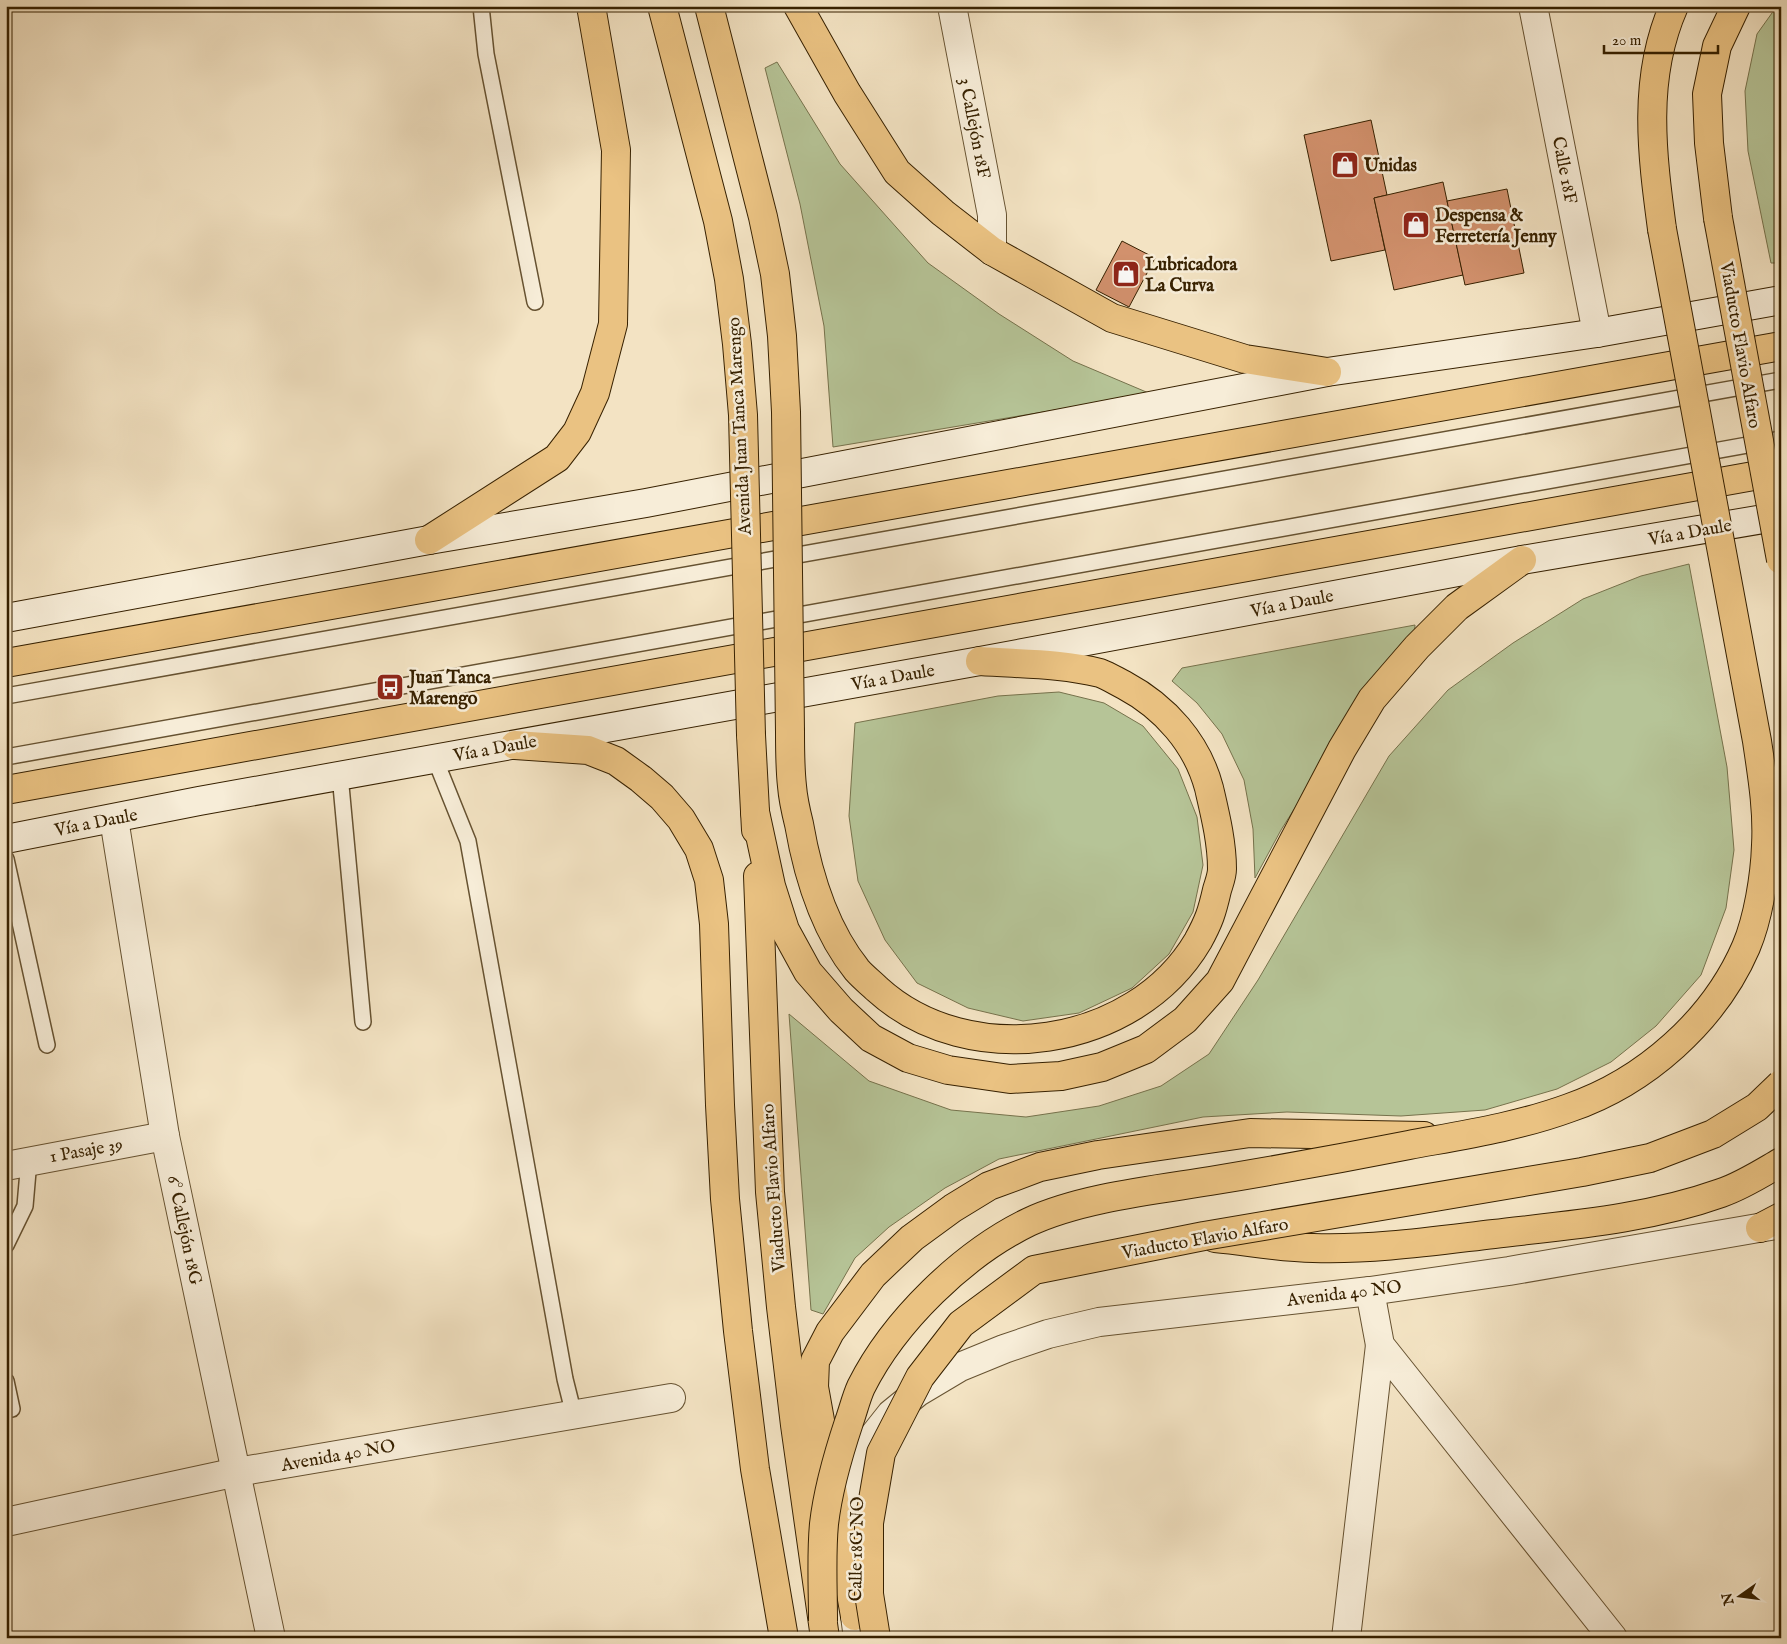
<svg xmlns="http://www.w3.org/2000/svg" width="1787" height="1644" font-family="'IM FELL English',serif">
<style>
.green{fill:#b6c497;stroke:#76724c}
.building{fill:#d2916d;stroke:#372100}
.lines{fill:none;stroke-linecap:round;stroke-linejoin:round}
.service-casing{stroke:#665231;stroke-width:18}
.minor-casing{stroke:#665231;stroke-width:30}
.tertiary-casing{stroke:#665231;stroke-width:30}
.secondary-casing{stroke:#372100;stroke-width:30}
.primary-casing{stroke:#372100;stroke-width:30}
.service{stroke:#f7edd8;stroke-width:15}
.minor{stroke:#f7edd8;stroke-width:28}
.tertiary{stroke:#f7edd8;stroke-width:28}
.secondary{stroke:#f7edd8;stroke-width:28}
.primary{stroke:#eac282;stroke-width:28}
.primary-bridge-casing{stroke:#372100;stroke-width:30;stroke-linecap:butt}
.primary-bridge{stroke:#eac282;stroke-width:28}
.labels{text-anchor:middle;stroke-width:5;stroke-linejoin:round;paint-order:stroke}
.street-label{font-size:18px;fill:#372100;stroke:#f7edd8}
.poi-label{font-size:18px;font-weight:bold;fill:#372100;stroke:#f7edd8;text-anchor:start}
</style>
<rect width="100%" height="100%" fill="#f3e3c3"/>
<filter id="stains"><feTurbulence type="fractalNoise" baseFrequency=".004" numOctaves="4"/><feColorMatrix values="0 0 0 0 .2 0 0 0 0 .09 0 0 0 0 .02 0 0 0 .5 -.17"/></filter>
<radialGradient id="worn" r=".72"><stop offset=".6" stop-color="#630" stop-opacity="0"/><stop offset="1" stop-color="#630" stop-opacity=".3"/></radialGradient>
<g class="green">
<polygon points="1777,6 1781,6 1781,263 1771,263 1748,151 1745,91 1757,34"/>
<polygon points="777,62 840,164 928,263 999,314 1073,361 1151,394 833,447 824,326 800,204 765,68"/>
<polygon points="1689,564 1727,767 1734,850 1726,908 1701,975 1656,1026 1611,1062 1557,1089 1485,1110 1401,1116 1287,1112 1203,1117 999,1159 945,1188 889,1227 855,1258 823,1314 811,1310 789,1014 869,1081 951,1110 1026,1117 1099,1106 1161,1086 1209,1054 1258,980 1389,756 1448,690 1513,643 1583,599 1641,576"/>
<polygon points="1415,625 1414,637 1332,749 1281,830 1255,878 1253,829 1244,780 1222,734 1197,703 1172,681 1182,668"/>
<polygon points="1059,692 1104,703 1143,726 1178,769 1197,817 1203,865 1193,912 1169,954 1132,988 1079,1013 1023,1021 968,1008 917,983 885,940 858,881 849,816 855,723 998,696"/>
</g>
<g class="building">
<polygon points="1371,120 1387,195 1374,198 1385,250 1331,261 1304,135"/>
<polygon points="1443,182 1463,275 1394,290 1374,198"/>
<polygon points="1507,189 1524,273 1465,285 1447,201"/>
<polygon points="1122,241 1155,258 1129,307 1096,290"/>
</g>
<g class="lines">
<g class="service-casing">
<g id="service">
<polyline points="481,6 486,54 535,302"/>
<polyline points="6,696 1781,380"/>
<polyline points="6,757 1781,439"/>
<polyline points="435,759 468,841 565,1379 574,1415"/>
<polyline points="340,775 363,1022"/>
<polyline points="6,859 47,1045"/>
<polyline points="6,1245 25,1206 29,1160"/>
<polyline points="6,1381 12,1409"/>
</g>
</g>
<g class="minor-casing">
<g id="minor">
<polyline points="952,6 992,215 992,251"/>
<polyline points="1533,6 1597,333"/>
<polyline points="114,819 165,1136 271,1638"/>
<polyline points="6,1166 165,1136"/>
<polyline points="1370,1291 1380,1345 1613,1638"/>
<polyline points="6,1522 237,1472 671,1398"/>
<polyline points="1346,1638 1380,1345"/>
</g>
</g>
<g class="tertiary-casing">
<polyline id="tertiary" points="858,1638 855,1616 854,1510 860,1473 872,1438 891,1414 918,1392 960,1367 1004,1349 1048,1334 1099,1322 1370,1291 1509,1271 1781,1224"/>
</g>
<g class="secondary-casing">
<g id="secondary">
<polyline points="6,618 429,540 646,503 1327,372 1597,333 1781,300"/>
<polyline points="6,839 199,801 980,661 1522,560 1781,516"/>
</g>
</g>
<g class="primary-casing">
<g id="primary">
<polyline points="798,6 847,93 897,172 943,213 992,251 1112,318 1245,359 1327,372"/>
<polyline points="1718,218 1709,143 1707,94 1717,46 1736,6"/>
<path d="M1662 229C1652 154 1642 78 1674 6"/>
<polyline points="429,540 557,458 577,432 595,393 613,324 616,150 591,6"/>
<polyline points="6,663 1781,346"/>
<path d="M790 732C790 750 790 768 792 786 793 799 796 812 799 824 808 876 824 929 857 970 863 977 871 983 877 989 969 1073 1135 1048 1198 941 1209 921 1212 912 1217 890 1219 883 1222 876 1222 869 1222 842 1215 814 1209 788 1197 743 1165 707 1124 685 1116 681 1108 676 1100 673 1061 663 1020 664 980 661"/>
<polyline points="751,735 756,830"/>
<polyline points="515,745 588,750 616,761 641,779 662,797 681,819 699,849 709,880 714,924 720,1105 725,1199 738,1331 755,1469 784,1638"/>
<polyline points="6,790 1781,471"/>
<polyline points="755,812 771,886 785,930 808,972 841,1010 871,1038 908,1058 948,1070 1010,1079 1061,1076 1102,1067 1146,1049 1185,1020 1220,981 1342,749 1372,699 1417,647 1457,607 1522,560"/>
<polyline points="758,876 770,1192 781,1307 795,1425 825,1638"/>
<polyline points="1760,1228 1781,1217"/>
<path d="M1215 1238C1248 1241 1281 1248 1313 1248 1373 1250 1434 1241 1494 1234 1570 1225 1648 1219 1721 1193 1742 1186 1762 1173 1781 1162"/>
<polyline points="855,1616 814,1387 815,1361 830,1332 873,1275 912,1238 953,1208 989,1186 1040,1167 1098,1155 1250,1133 1424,1136"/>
</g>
</g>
<use href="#service" class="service"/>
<use href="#minor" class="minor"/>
<use href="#tertiary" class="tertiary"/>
<use href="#secondary" class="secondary"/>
<use href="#primary" class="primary"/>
<g class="primary-bridge-casing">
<g id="primary-bridge">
<polyline points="662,6 718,221 729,279 737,344 743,415 751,735"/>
<polyline points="709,6 763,217 775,274 782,336 786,412 790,732"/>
<polyline points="1718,218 1781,560"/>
<path d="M823 1621C823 1589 821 1555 824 1524 828 1489 838 1455 849 1422 853 1411 856 1398 861 1387 894 1321 963 1254 1029 1222 1080 1198 1154 1190 1210 1181 1277 1170 1343 1158 1409 1145 1463 1135 1517 1127 1569 1108 1645 1082 1714 1021 1746 947 1758 919 1765 876 1766 845 1768 810 1762 775 1757 741L1662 229"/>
<polyline points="876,1638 869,1594 869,1523 881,1453 920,1377 961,1324 1034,1270 1204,1236 1582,1172 1650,1158 1713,1134 1757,1107 1781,1084"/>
</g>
</g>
<use href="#primary-bridge" class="primary-bridge"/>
</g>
<defs>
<g id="shop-square" transform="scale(1.4375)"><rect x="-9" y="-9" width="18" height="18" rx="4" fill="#8f2418" stroke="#f7edd8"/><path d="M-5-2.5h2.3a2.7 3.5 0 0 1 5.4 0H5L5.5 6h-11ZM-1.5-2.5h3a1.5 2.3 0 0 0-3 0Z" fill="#fff"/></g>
<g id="bus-square" transform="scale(1.4375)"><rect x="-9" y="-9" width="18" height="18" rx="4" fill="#8f2418" stroke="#f7edd8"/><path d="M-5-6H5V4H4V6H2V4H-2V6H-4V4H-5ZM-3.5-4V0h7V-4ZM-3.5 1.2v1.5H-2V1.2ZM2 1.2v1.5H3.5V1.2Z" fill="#fff"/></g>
</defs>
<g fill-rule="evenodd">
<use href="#shop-square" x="1345" y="165"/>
<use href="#shop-square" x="1416" y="225"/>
<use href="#shop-square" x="1126" y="274"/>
<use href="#bus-square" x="390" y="687"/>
</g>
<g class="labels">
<g class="street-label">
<text transform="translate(975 128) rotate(79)" y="6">3 Callejón 18F</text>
<text transform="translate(1565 170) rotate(79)" y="6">Calle 18F</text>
<text transform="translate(1741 345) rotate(80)" y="6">Viaducto Flavio Alfaro</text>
<text transform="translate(739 426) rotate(-93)" y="6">Avenida Juan Tanca Marengo</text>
<text transform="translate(1690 532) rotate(-10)" y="6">Vía a Daule</text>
<text transform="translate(1292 603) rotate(-11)" y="6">Vía a Daule</text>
<text transform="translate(893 677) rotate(-10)" y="6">Vía a Daule</text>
<text transform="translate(495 748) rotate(-10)" y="6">Vía a Daule</text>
<text transform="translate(96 822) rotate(-11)" y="6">Vía a Daule</text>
<text transform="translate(86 1150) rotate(-10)" y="6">1 Pasaje 39</text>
<text transform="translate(773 1188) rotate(-94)" y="6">Viaducto Flavio Alfaro</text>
<text transform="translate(185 1230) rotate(78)" y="6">6° Callejón 18G</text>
<text transform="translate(1205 1238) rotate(-10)" y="6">Viaducto Flavio Alfaro</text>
<text transform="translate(1344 1293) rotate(-7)" y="6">Avenida 40 NO</text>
<text transform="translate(338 1455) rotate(-10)" y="6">Avenida 40 NO</text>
<text transform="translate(856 1549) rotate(-89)" y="6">Calle 18G NO</text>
</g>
<g class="poi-label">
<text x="1364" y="171">Unidas</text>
<text x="1435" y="221">Despensa &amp;<tspan x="1435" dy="21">Ferretería Jenny</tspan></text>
<text x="1145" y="270">Lubricadora<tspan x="1145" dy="21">La Curva</tspan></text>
<text x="409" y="683">Juan Tanca<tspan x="409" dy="21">Marengo</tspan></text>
</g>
</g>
<rect width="1787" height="1644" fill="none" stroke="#f3e3c3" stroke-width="25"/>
<rect x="8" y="8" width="1772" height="1629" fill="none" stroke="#372100" stroke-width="2.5"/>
<rect x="12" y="12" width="1762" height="1619" fill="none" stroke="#372100"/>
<g transform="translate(1740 1596) rotate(256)" stroke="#f7edd8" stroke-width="4" paint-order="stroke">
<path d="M0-4L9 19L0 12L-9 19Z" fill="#372100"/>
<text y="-8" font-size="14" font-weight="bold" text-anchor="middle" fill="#372100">N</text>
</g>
<path d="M1604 45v8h114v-8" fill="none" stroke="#372100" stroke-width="2.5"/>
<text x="1612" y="45" font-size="15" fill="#372100" stroke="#f7edd8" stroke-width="4" paint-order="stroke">20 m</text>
<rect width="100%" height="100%" filter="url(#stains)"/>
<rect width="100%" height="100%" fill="url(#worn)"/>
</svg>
